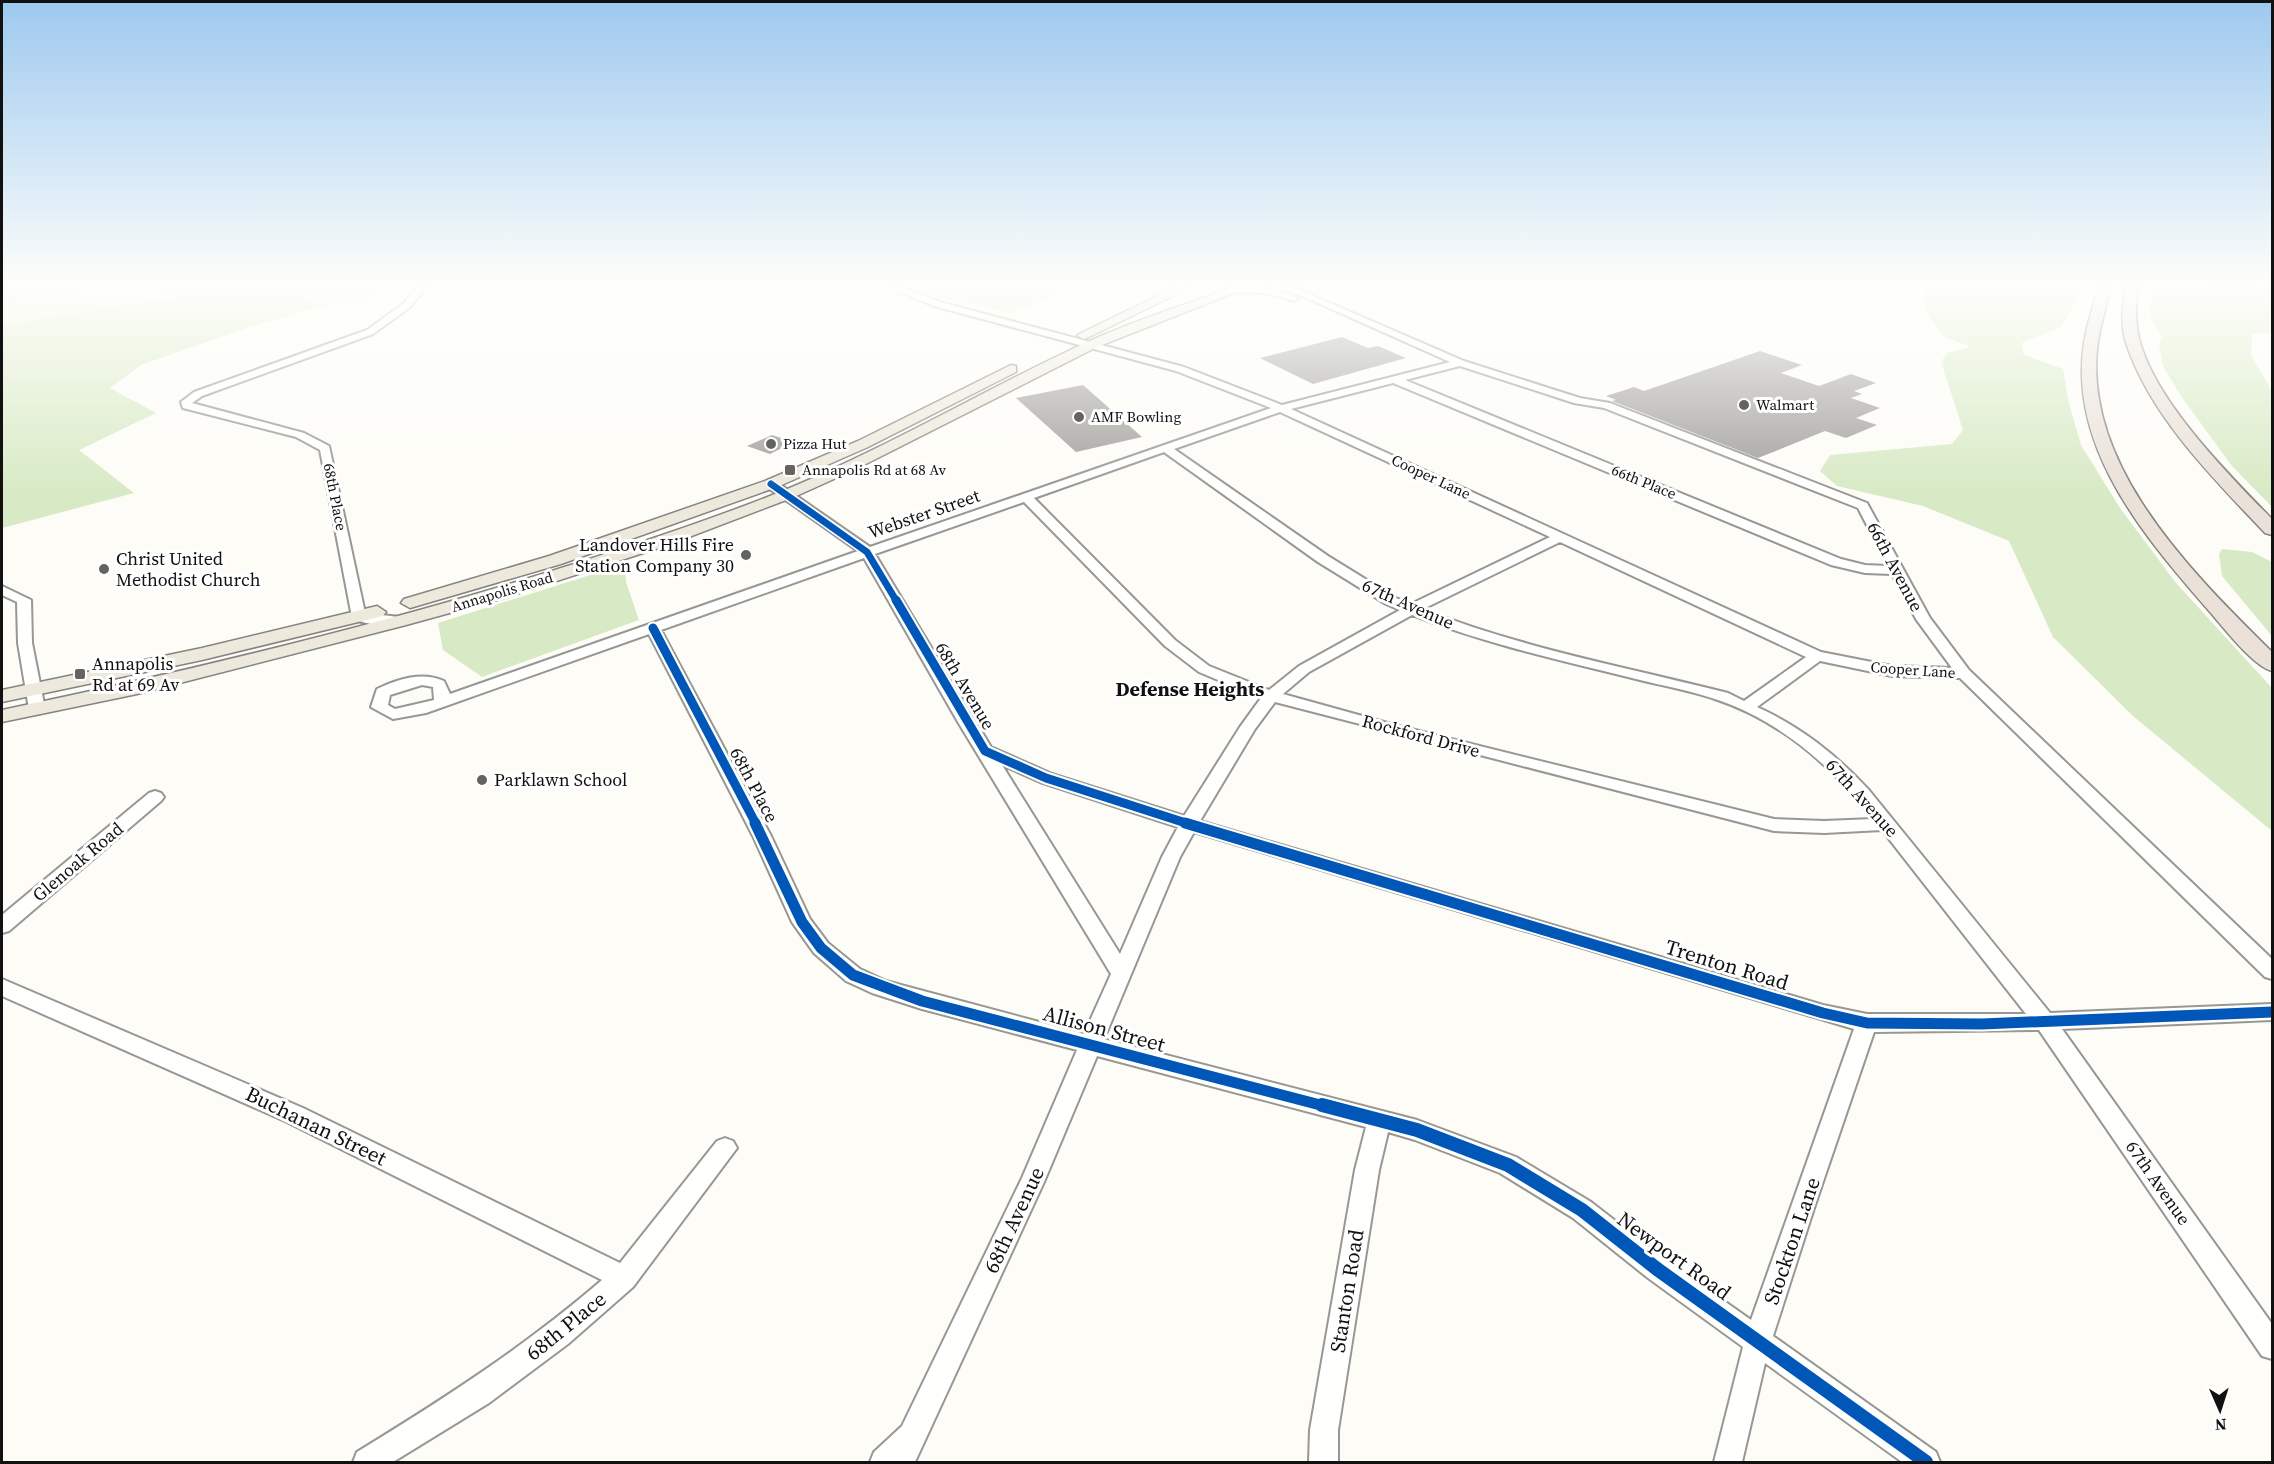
<svg xmlns="http://www.w3.org/2000/svg" width="2274" height="1464" font-family="'Source Serif 4',serif">
<style>
.green{fill:#e7f3d7}
.forest{fill:#d8eac5}
.pitch{fill:#f0f6e1}
.lines{fill:none;stroke-linecap:round;stroke-linejoin:round}
.stream{stroke:#cde8f7;stroke-width:3}
.building{fill:#a19f9c}
.minor-casing{stroke:#979795;stroke-width:4}
.major-casing{stroke:#858482;stroke-width:3}
.highway-casing{stroke:#858482;stroke-width:3}
.minor{fill:#fffffe;fill-rule:evenodd}
.major{fill:#ede9dc;fill-rule:evenodd}
.highway{fill:#eae1d8;fill-rule:evenodd}
.cycleway-far3-casing{stroke:#fff;stroke-width:10}
.cycleway-far2-casing{stroke:#fff;stroke-width:13}
.cycleway-far1-casing{stroke:#fff;stroke-width:15}
.cycleway-casing{stroke:#fff;stroke-width:18}
.cycleway-far3{stroke:#0057b8;stroke-width:7}
.cycleway-far2{stroke:#0057b8;stroke-width:9}
.cycleway-far1{stroke:#0057b8;stroke-width:11}
.cycleway{stroke:#0057b8;stroke-width:14}
.poi-dot{fill:#646362;stroke:#fff;stroke-width:2}
.labels{text-anchor:middle;stroke-width:6;stroke-linejoin:round;paint-order:stroke}
.far-poi-label{font-size:15px;fill:#111;stroke:#fff;text-anchor:start}
.far-street-label{font-size:15px;fill:#111;stroke:#fff}
.street-label{font-size:18px;fill:#111;stroke:#fff}
.poi-label{font-size:18px;fill:#111;stroke:#fff;text-anchor:start}
.neighbourhood-label{font-size:20px;font-weight:bold;fill:#111;stroke:#fff}
.near-street-label{font-size:21px;fill:#111;stroke:#fff}
</style>
<rect width="100%" height="100%" fill="#fdfcf7"/>
<polygon class="green" points="80,287 400,287 357,303 333,303 254,292 144,301 2,326 2,304"/>
<g class="forest">
<polygon points="2,287 80,287 2,304"/>
<polygon points="913,287 1086,287 1056,294 1010,313 959,302 919,292"/>
<polygon points="1924,287 2084,287 2061,327 2022,343 2024,355 2063,369 2069,404 2081,445 2120,508 2176,583 2272,688 2272,831 2133,716 2053,637 2009,541 1923,506 1837,486 1820,471 1830,455 1952,444 1963,430 1941,362 1947,353 1971,347 1943,336 1926,311"/>
<path d="M2159 287H2272V333L2252 334 2251 355 2272 391V507L2232 466 2181 396 2163 366 2159 346 2162 336C2149 321 2146 304 2159 287Z"/>
<polygon points="254,292 333,303 246,328 141,365 110,388 156,413 79,450 134,493 2,528 2,326 144,301"/>
<polygon points="2222,549 2252,552 2272,562 2272,636 2222,576 2219,554"/>
<polygon points="625,564 626,582 639,620 482,677 443,650 438,623"/>
</g>
<polygon class="pitch" points="86,287 181,287 96,305 78,289"/>
<g class="lines">
<polyline class="stream" points="2165,291 2252,287"/>
</g>
<g class="building">
<polygon points="1342,337 1368,348 1378,346 1406,358 1313,384 1260,358"/>
<polygon points="1760,351 1802,365 1781,373 1819,386 1851,374 1876,383 1854,391 1862,394 1851,398 1880,408 1856,418 1877,425 1846,438 1825,431 1758,458 1612,401 1616,400 1606,396 1634,387 1644,391"/>
<polygon points="1083,385 1142,437 1076,452 1016,398"/>
<polygon points="772,435 794,442 770,454 747,446"/>
</g>
<g class="lines">
<g class="minor-casing">
<g id="minor">
<path d="M418 287H427L409 308 373 334 202 396 192 403 304 433 329 446 365 613 399 617 406 621C398 629 360 625 352 617L320 450 296 437 183 408 181 402 194 392 367 330 403 304Z"/>
<path d="M888 287H900L940 302 1184 367 1282 405 1450 362 1282 287H1293L1464 361 1580 398 1610 403 1867 503 1930 618 1969 670 2272 959V979L2265 977 1960 678 1892 676 1820 661 1757 707C1801 727 1835 754 1868 789L2050 1013 2272 1004V1020L2062 1029 2272 1324V1359L2262 1356 2039 1030 1874 1032 1814 1208 1773 1336 1936 1452 1940 1462H1902L1765 1363 1742 1462H1714L1743 1347 1648 1278 1573 1218 1500 1173 1415 1140 1388 1132 1379 1170 1338 1430V1462H1309L1310 1430 1355 1170 1366 1127 1097 1056 1044 1182 915 1462H870L874 1452 902 1426 1022 1178 1077 1050 922 1009 872 993 846 981 814 953 792 922 753 836 649 634 426 713 393 719 371 707 377 689C398 679 422 671 444 681L450 694 858 551 767 487V481H775L870 547 1271 408 1176 371 934 306ZM1460 366 1574 403 1604 408 1858 508 1888 566 1865 565 1841 559 1405 380ZM1393 383 1831 565 1865 573 1892 574 1916 619 1952 668 1892 666 1821 652 1291 409ZM1280 412 1550 537 1411 604 1396 598 1328 556 1174 449ZM1164 452 1318 562 1386 604 1400 610 1299 666 1269 690 1209 666 1175 640 1034 498ZM1024 502 1165 646 1199 672 1261 698 1240 727 1184 816 1052 774 991 747 875 554ZM1560 542 1806 657 1744 701 1728 693C1626 667 1521 648 1423 609ZM864 558 958 722 1111 974 1084 1034 886 981 860 969 828 943 810 919 771 836 661 630ZM1412 615C1486 644 1563 661 1640 680 1665 686 1691 691 1715 699 1779 720 1832 766 1873 819L1824 821 1774 819 1391 724 1283 694 1309 672ZM422 685 433 687 434 700 395 709 388 705 390 695ZM1275 702 1774 831 1824 833 1882 830 2026 1014H1867L1823 1005 1200 821 1255 729ZM1002 765 1040 782 1178 827 1162 857 1120 954ZM1194 832 1854 1029 1751 1320 1666 1260 1591 1202 1516 1157 1417 1120 1104 1039 1180 857Z"/>
<polygon points="1235,287 1266,287 1299,298 1294,301 1266,293 1237,292 1233,289"/>
<polygon points="2,586 31,600 32,643 45,709 43,712 31,712 29,709 18,643 17,602 2,595"/>
<polygon points="155,791 161,793 164,797 161,801 9,931 2,933 2,915 149,793"/>
<path d="M2 979 303 1108 620 1263 717 1141 725 1138 733 1141 737 1148 633 1287 568 1344 489 1403 393 1462H353L357 1452C445 1398 523 1348 602 1280L287 1122 2 996Z"/>
</g>
</g>
<g class="major-casing">
<g id="major">
<polygon points="1176,287 1191,287 1087,338 1083,339 1077,335"/>
<path d="M1233 287H1249L1097 347 854 470 794 497 668 545 504 598 406 625 137 694 2 722V710C194 670 386 624 574 564 645 541 716 518 785 490 888 447 984 390 1085 343 1133 321 1184 305 1233 287Z"/>
<polygon points="1011,365 1016,366 1016,372 868,447 777,487 561,564 410,608 401,603 404,599 549,556 765,481 858,441"/>
<polygon points="377,606 386,612 383,616 202,660 2,702 2,690 202,648"/>
</g>
</g>
<g class="highway-casing">
<g id="highway">
<path d="M2100 287H2112C2108 297 2106 307 2103 318 2066 449 2187 568 2272 652V671C2254 667 2223 627 2210 612 2139 531 2055 432 2090 317 2093 307 2094 297 2100 287Z"/>
<path d="M2126 287H2138C2136 304 2135 321 2139 338 2154 400 2228 474 2272 519V535L2265 533C2214 479 2152 418 2127 346 2120 327 2122 306 2126 287Z"/>
</g>
</g>
<use href="#minor" class="minor"/>
<use href="#major" class="major"/>
<use href="#highway" class="highway"/>
<g class="cycleway-far3-casing">
<polyline id="cycleway-far3" points="771,484 867,552 897,602"/>
</g>
<g class="cycleway-far2-casing">
<g id="cycleway-far2">
<polyline points="896,600 985,751 1046,778 1189,824"/>
<polyline points="653,628 756,824"/>
</g>
</g>
<g class="cycleway-far1-casing">
<g id="cycleway-far1">
<polyline points="755,823 802,922 821,948 853,975 922,1001 1328,1107"/>
<polyline points="1185,823 1823,1013 1867,1023 1982,1024 2272,1012"/>
</g>
</g>
<g class="cycleway-casing">
<polyline id="cycleway" points="1322,1105 1417,1130 1508,1165 1582,1210 1657,1269 1926,1462"/>
</g>
<use href="#cycleway-far3" class="cycleway-far3"/>
<use href="#cycleway-far2" class="cycleway-far2"/>
<use href="#cycleway-far1" class="cycleway-far1"/>
<use href="#cycleway" class="cycleway"/>
</g>
<linearGradient id="sky" x2="0" y2="1"><stop stop-color="#9dc9ee"/><stop offset="0.58" stop-color="#fefefb"/><stop offset="1" stop-color="#fefefb" stop-opacity="0"/></linearGradient>
<rect width="2274" height="492" fill="url(#sky)"/>
<g class="poi-dot">
<circle cx="1744" cy="405" r="6"/>
<circle cx="1079" cy="417" r="6"/>
<circle cx="771" cy="444" r="6"/>
<rect x="784" y="464" width="12" height="12" rx="3"/>
<circle cx="746" cy="555" r="6"/>
<circle cx="104" cy="569" r="6"/>
<rect x="74" y="668" width="12" height="12" rx="3"/>
<circle cx="482" cy="780" r="6"/>
</g>
<g class="labels">
<g class="far-poi-label">
<text x="1756" y="410">Walmart</text>
<text x="1091" y="422">AMF Bowling</text>
<text x="783" y="449">Pizza Hut</text>
<text x="802" y="475">Annapolis Rd at 68 Av</text>
</g>
<g class="far-street-label">
<text transform="translate(1431 477) rotate(25)" y="5">Cooper Lane</text>
<text transform="translate(1644 482) rotate(22)" y="5">66th Place</text>
<text transform="translate(335 497) rotate(79)" y="5">68th Place</text>
<text transform="translate(502 592) rotate(-17)" y="5">Annapolis Road</text>
<text transform="translate(1913 670) rotate(4)" y="5">Cooper Lane</text>
</g>
<g class="street-label">
<text transform="translate(924 514) rotate(-19)" y="6">Webster Street</text>
<text transform="translate(1895 567) rotate(62)" y="6">66th Avenue</text>
<text transform="translate(1408 604) rotate(24)" y="6">67th Avenue</text>
<text transform="translate(965 686) rotate(59)" y="6">68th Avenue</text>
<text transform="translate(1421 736) rotate(15)" y="6">Rockford Drive</text>
<text transform="translate(754 785) rotate(62)" y="6">68th Place</text>
<text transform="translate(1862 798) rotate(48)" y="6">67th Avenue</text>
<text transform="translate(78 862) rotate(-40)" y="6">Glenoak Road</text>
<text transform="translate(2158 1183) rotate(55)" y="6">67th Avenue</text>
</g>
<g class="poi-label">
<text x="734" y="551" text-anchor="end">Landover Hills Fire<tspan x="734" dy="21">Station Company 30</tspan></text>
<text x="116" y="565">Christ United<tspan x="116" dy="21">Methodist Church</tspan></text>
<text x="92" y="670">Annapolis<tspan x="92" dy="21">Rd at 69 Av</tspan></text>
<text x="494" y="786">Parklawn School</text>
</g>
<g class="neighbourhood-label">
<text x="1190" y="696">Defense Heights</text>
</g>
<g class="near-street-label">
<text transform="translate(1727 965) rotate(17)" y="7">Trenton Road</text>
<text transform="translate(1104 1029) rotate(15)" y="7">Allison Street</text>
<text transform="translate(316 1126) rotate(26)" y="7">Buchanan Street</text>
<text transform="translate(1014 1220) rotate(-65)" y="7">68th Avenue</text>
<text transform="translate(1792 1241) rotate(-71)" y="7">Stockton Lane</text>
<text transform="translate(1674 1256) rotate(36)" y="7">Newport Road</text>
<text transform="translate(1347 1291) rotate(-81)" y="7">Stanton Road</text>
<text transform="translate(566 1326) rotate(-39)" y="7">68th Place</text>
</g>
</g>
<rect width="2274" height="1464" fill="none" stroke="#111111" stroke-width="6"/>
<g transform="translate(2220 1410) rotate(177)" stroke="#ffffff" stroke-width="4.5" paint-order="stroke">
<path d="M0-4.5L10 22L0 15L-10 22Z" fill="#111111"/>
<text y="-9" font-size="16" font-weight="bold" text-anchor="middle" fill="#111111">N</text>
</g>
</svg>
